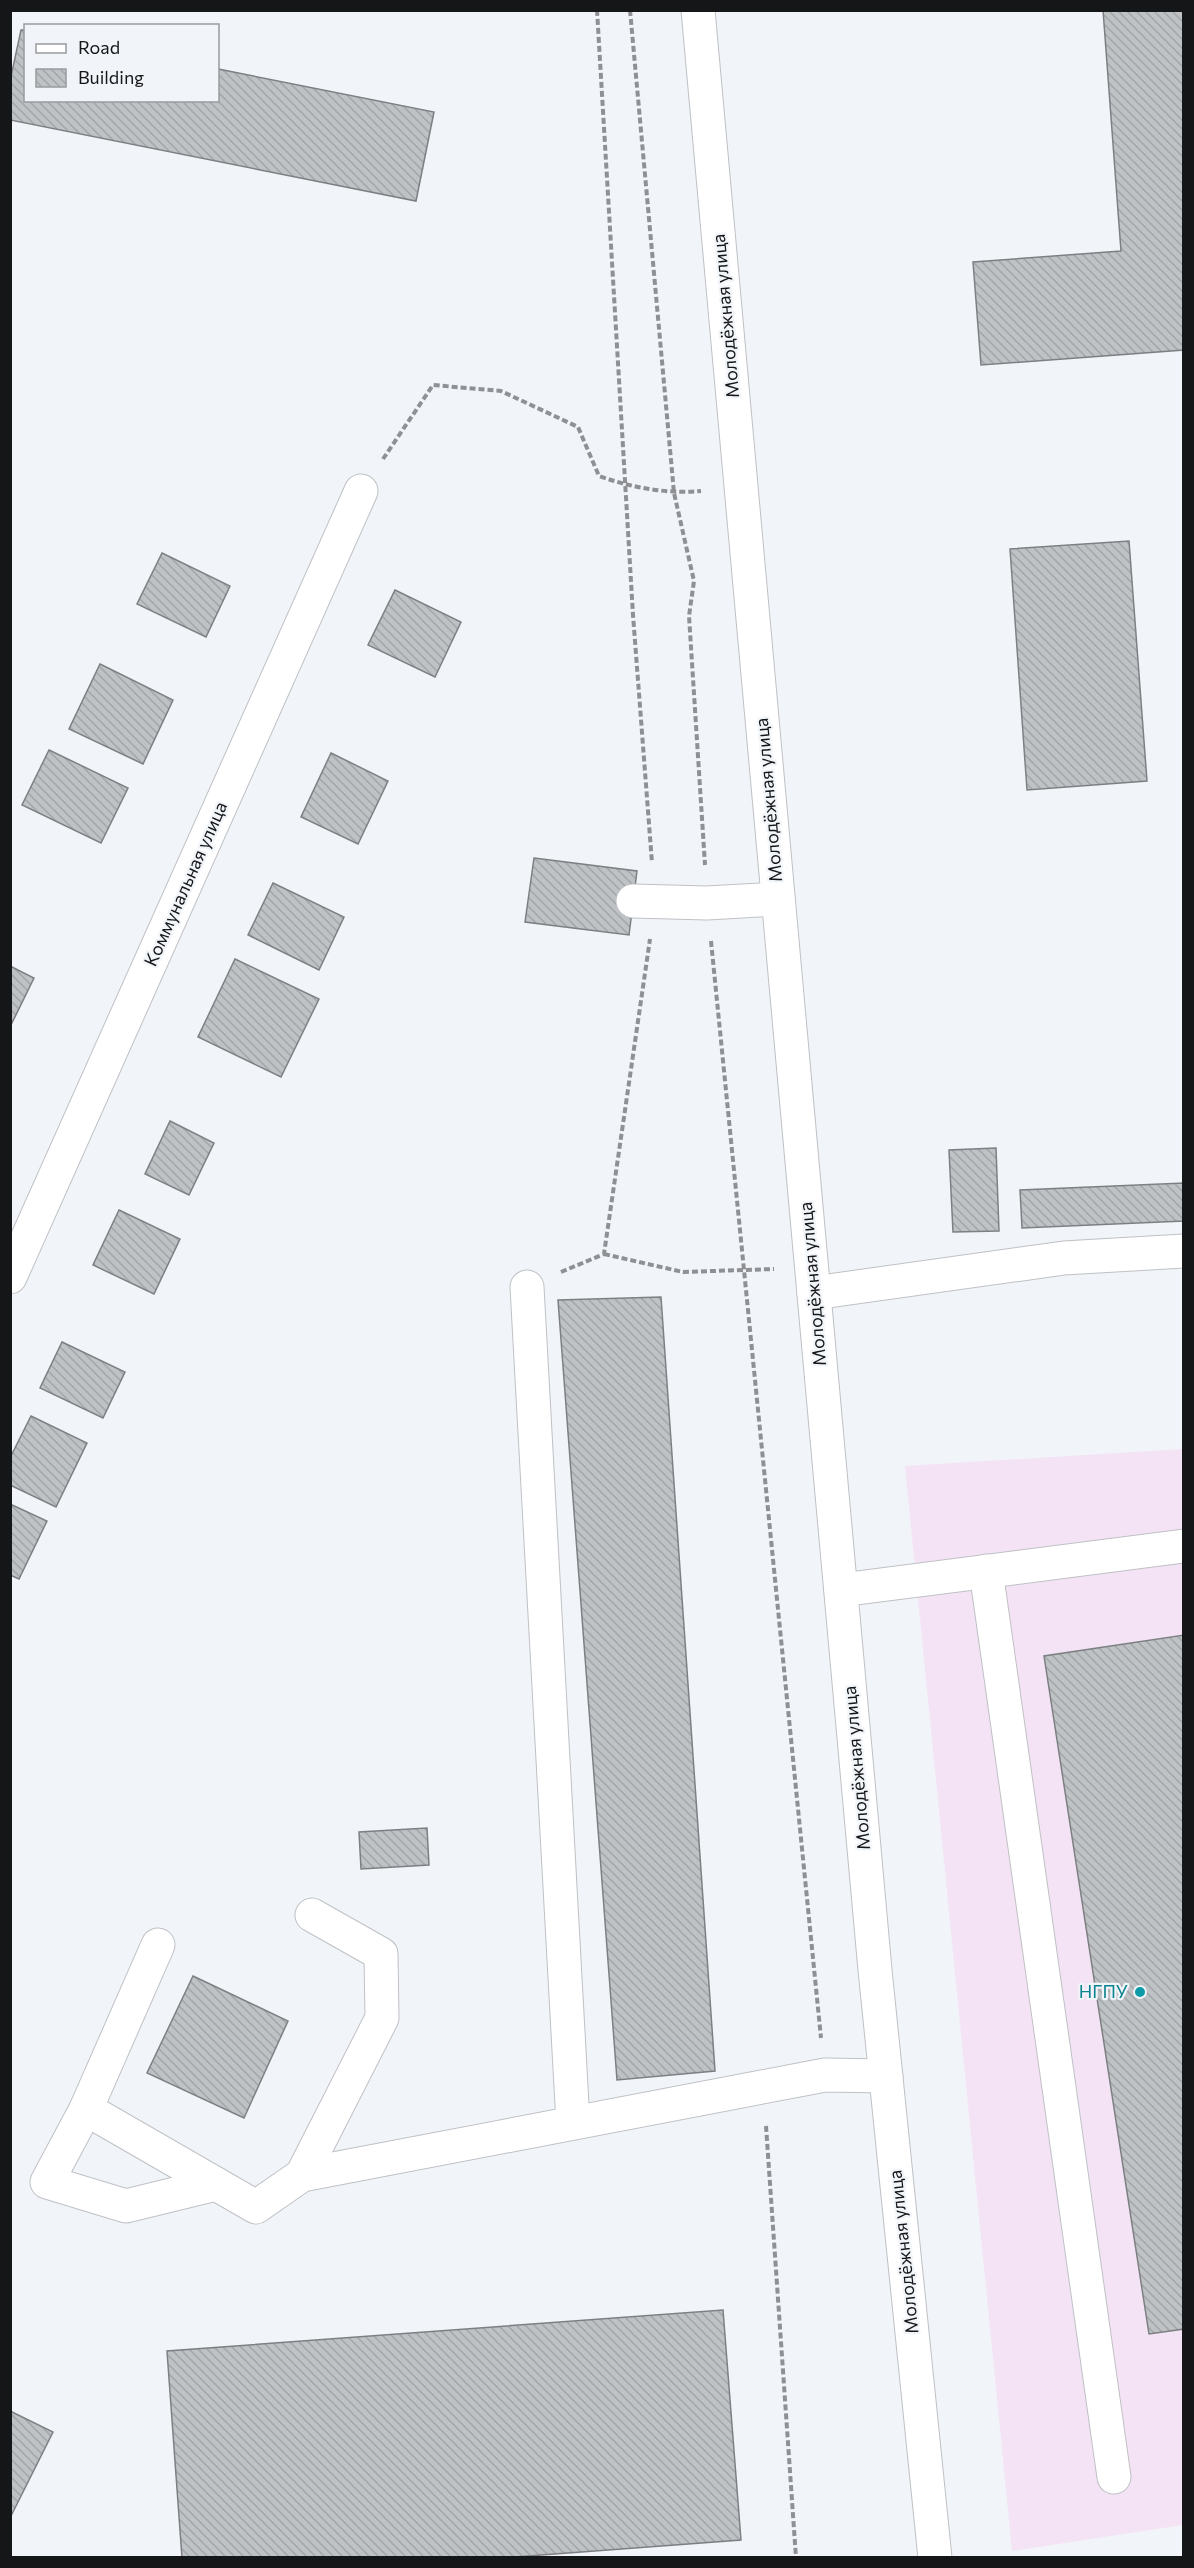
<svg xmlns="http://www.w3.org/2000/svg" width="1194" height="2568" font-family="Commissioner,sans-serif">
<style>
.education{fill:#f4e3f5}
.building{fill:url(#building-back-hatch);stroke:#7d8083;stroke-width:1.5}
.lines{fill:none;stroke-linecap:round;stroke-linejoin:round}
.minor-casing{stroke:#bfc1c5;stroke-width:35}
.path{stroke:#8e9093;stroke-width:4;stroke-dasharray:6 3;stroke-linecap:butt}
.minor{stroke:#fff;stroke-width:33}
.culture-dot{fill:#0f9aa8;stroke:#f1f4f8;stroke-width:2}
.labels{text-anchor:middle;stroke-width:4.5;stroke-linejoin:round;paint-order:stroke}
.street-label{font-size:18px;fill:#151618;stroke:#f1f4f8}
.culture-label{font-size:18px;fill:#0d838f;stroke:#f1f4f8;text-anchor:end}
</style>
<defs>
<pattern id="building-back-hatch" width="6" height="6" patternUnits="userSpaceOnUse" patternTransform="scale(1.5)"><rect width="6" height="6" fill="#bfc2c5"/><path d="M-1 5l2 2M0 0l6 6M5-1l2 2" fill="none" stroke="#a3a6a8"/></pattern>
</defs>
<rect width="100%" height="100%" fill="#f1f4f8"/>
<polygon class="education" points="1183,1449 1183,2525 1012,2551 905,1466"/>
<g class="building">
<polygon points="1103,10 1184,10 1184,350 981,365 973,262 1121,251"/>
<polygon points="21,30 26,30 26,100 218,100 218,69 434,112 416,201 10,120 10,81"/>
<polygon points="1129,541 1147,781 1027,790 1010,549"/>
<polygon points="162,553 230,586 206,637 137,604"/>
<polygon points="395,590 461,622 435,677 368,645"/>
<polygon points="100,664 173,700 143,764 69,729"/>
<polygon points="49,750 128,788 101,843 22,805"/>
<polygon points="331,753 388,781 358,844 301,817"/>
<polygon points="534,858 637,871 629,935 525,922"/>
<polygon points="273,883 344,917 319,970 248,935"/>
<polygon points="235,959 319,999 281,1077 198,1037"/>
<polygon points="10,966 34,978 10,1027"/>
<polygon points="170,1121 214,1143 189,1195 145,1174"/>
<polygon points="996,1148 999,1231 953,1232 949,1150"/>
<polygon points="1184,1183 1184,1221 1022,1228 1020,1190"/>
<polygon points="119,1210 180,1239 154,1294 93,1265"/>
<polygon points="661,1297 715,2071 617,2080 558,1300"/>
<polygon points="62,1342 125,1372 103,1418 40,1388"/>
<polygon points="31,1416 87,1443 56,1507 10,1485 10,1458"/>
<polygon points="10,1504 47,1521 19,1579 10,1575"/>
<polygon points="1184,1635 1184,2329 1149,2334 1044,1656"/>
<polygon points="427,1828 429,1865 361,1869 359,1832"/>
<polygon points="193,1976 288,2021 244,2118 147,2073"/>
<polygon points="723,2310 741,2540 503,2558 182,2558 167,2351"/>
<polygon points="10,2411 53,2432 10,2518"/>
</g>
<g class="lines">
<g class="minor-casing">
<g id="minor">
<polyline points="698,10 875,1970 935,2558"/>
<polyline points="633,901 707,903 778,899"/>
<polyline points="10,1277 361,491"/>
<polyline points="527,1287 573,2123"/>
<polyline points="814,1293 1064,1258 1184,1251"/>
<polyline points="986,1571 1114,2477"/>
<polyline points="841,1590 1184,1546"/>
<polyline points="158,1945 86,2109 47,2182 126,2206 216,2184"/>
<polyline points="86,2109 256,2207 302,2175 382,2018 381,1954 312,1915"/>
<polyline points="302,2175 825,2075 886,2076"/>
</g>
</g>
<g class="path">
<polyline points="597,10 633,615 652,863"/>
<polyline points="630,10 674,493 694,581 689,616 705,865"/>
<path d="M383 459 433 385 501 391 578 427 599 476C633 488 666 494 701 491"/>
<polyline points="711,941 821,2038"/>
<polyline points="604,1254 683,1272 774,1269"/>
<polyline points="561,1272 604,1254 650,939"/>
<polyline points="766,2126 796,2558"/>
</g>
<use href="#minor" class="minor"/>
</g>
<circle class="culture-dot" cx="1140" cy="1992" r="6"/>
<g class="labels">
<g class="street-label">
<text transform="translate(726 316) rotate(-95)" y="6">Молодёжная улица</text>
<text transform="translate(769 800) rotate(-95)" y="6">Молодёжная улица</text>
<text transform="translate(186 884) rotate(-66)" y="6">Коммунальная улица</text>
<text transform="translate(813 1284) rotate(-95)" y="6">Молодёжная улица</text>
<text transform="translate(857 1768) rotate(-95)" y="6">Молодёжная улица</text>
<text transform="translate(904 2252) rotate(-96)" y="6">Молодёжная улица</text>
</g>
<g class="culture-label">
<text x="1128" y="1998">НГПУ</text>
</g>
</g>
<rect width="1194" height="2568" fill="none" stroke="#151618" stroke-width="24"/>
<rect x="24" y="24" width="195" height="78" fill="#f1f4f8" stroke="#999b9e" stroke-width="1.5"/>
<rect x="36" y="44" width="30" height="9" fill="#ffffff" stroke="#999b9e" stroke-width="1.5"/>
<text x="78" y="54" font-size="18" fill="#151618">Road</text>
<rect x="36" y="69" width="30" height="18" fill="url(#building-back-hatch)" stroke="#999b9e" stroke-width="1.5"/>
<text x="78" y="84" font-size="18" fill="#151618">Building</text>
</svg>
